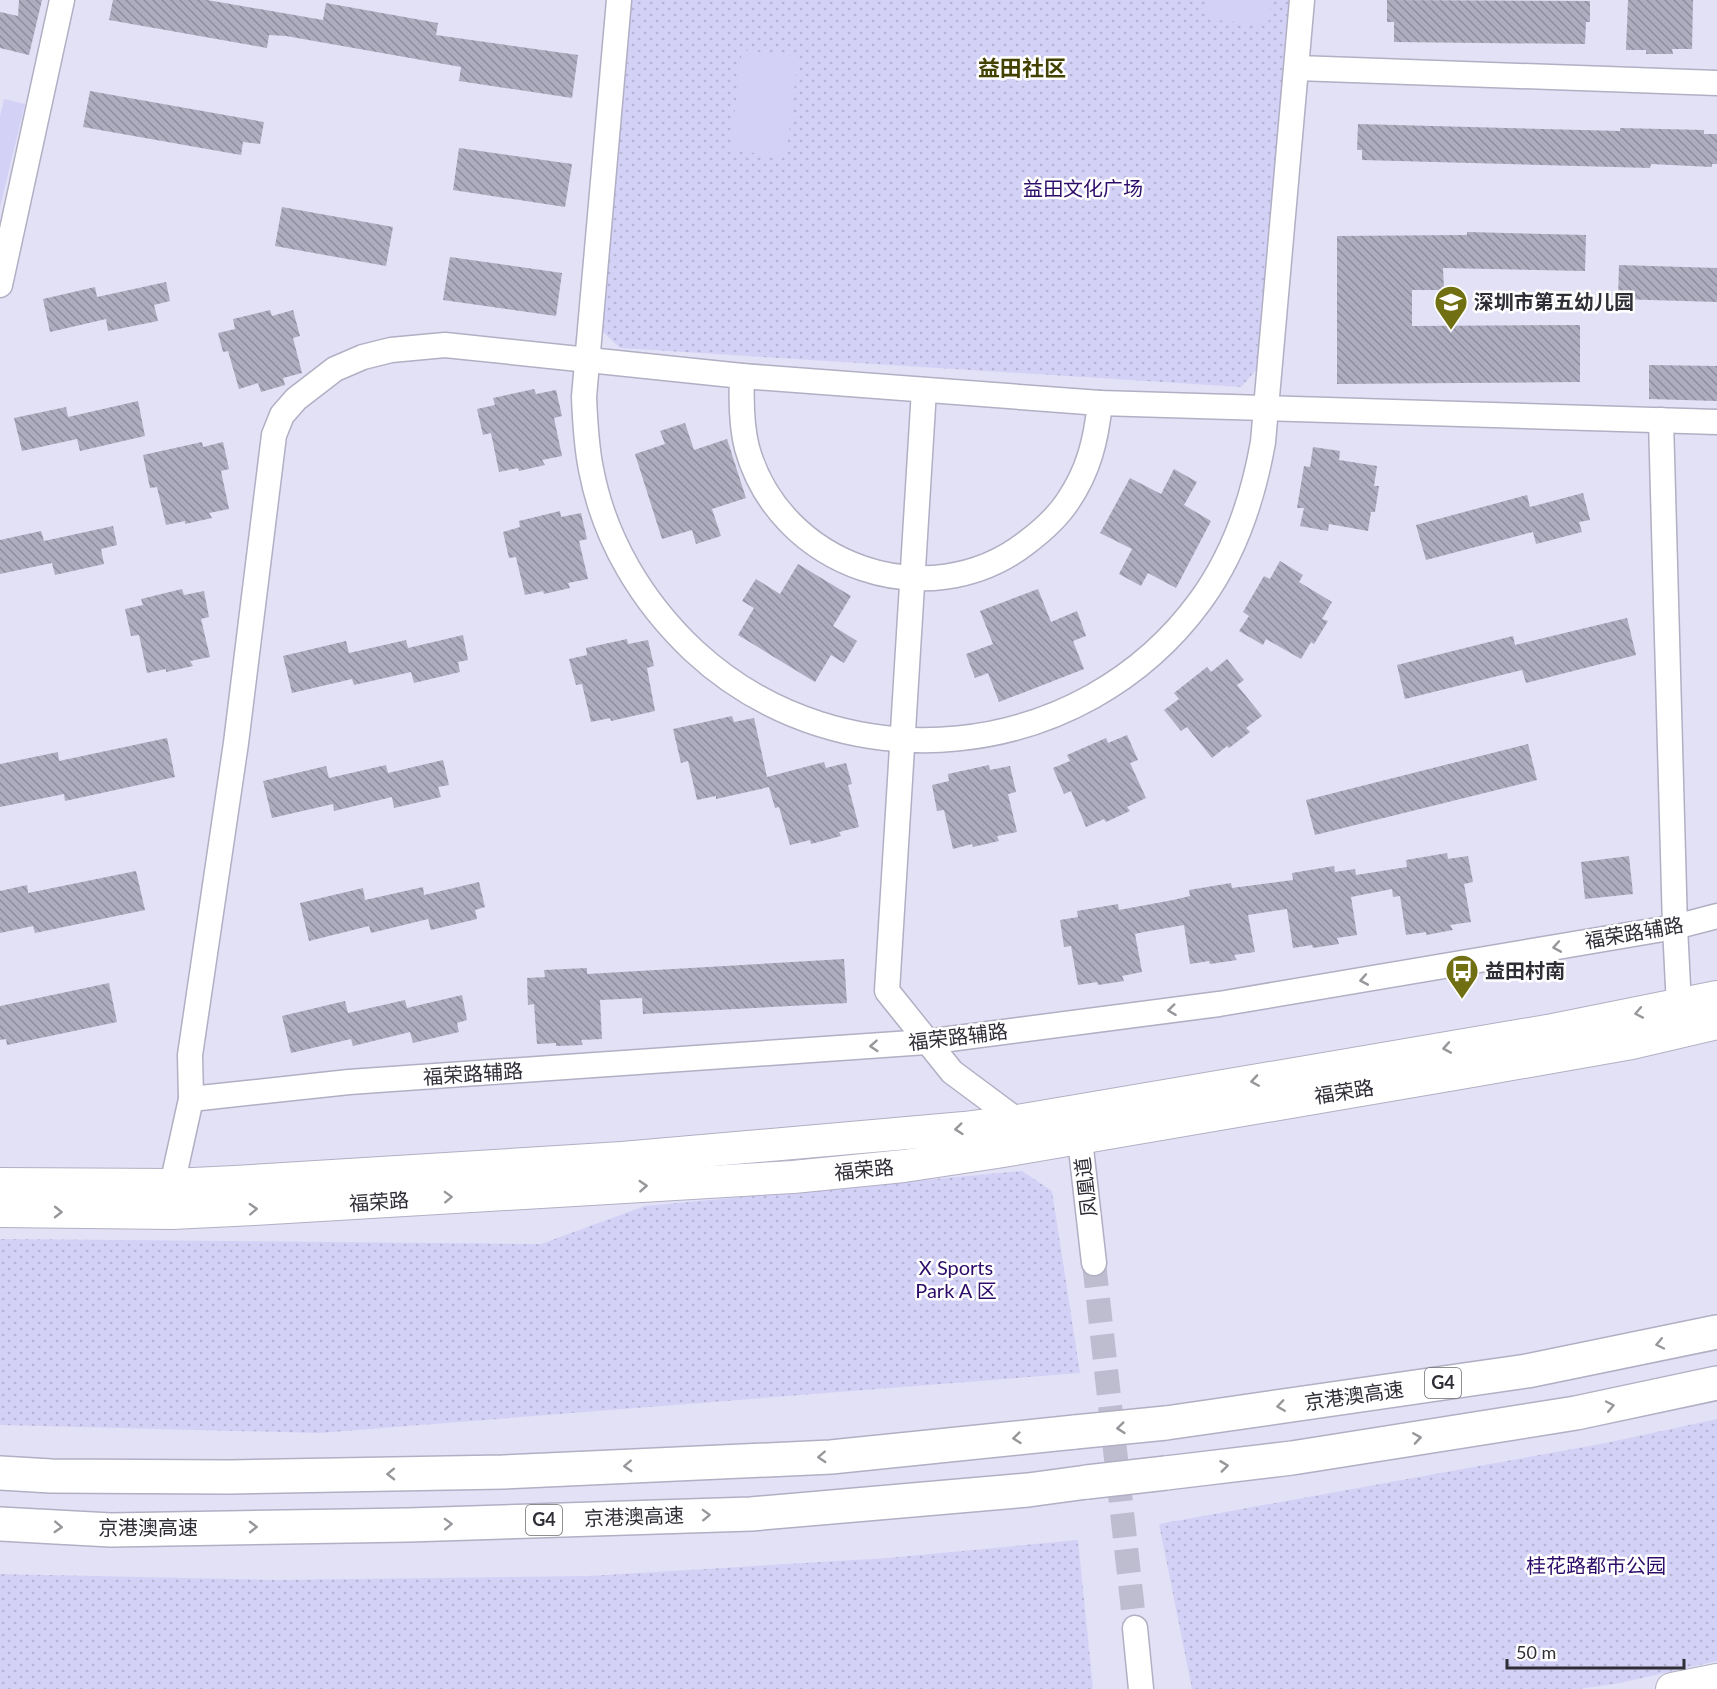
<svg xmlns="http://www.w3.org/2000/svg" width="1717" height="1689" font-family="Lato,'Noto Sans SC',sans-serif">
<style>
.grass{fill:url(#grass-dots)}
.garden{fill:#d4d1f7}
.building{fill:url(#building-back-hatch)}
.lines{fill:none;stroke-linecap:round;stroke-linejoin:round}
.minor-tunnel{stroke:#bebdcf;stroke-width:24;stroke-dasharray:24 12;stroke-linecap:butt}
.minor-casing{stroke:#b1afc3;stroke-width:27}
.major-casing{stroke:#b1afc3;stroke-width:34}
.highway-casing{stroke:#b1afc3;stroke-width:36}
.minor{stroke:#fff;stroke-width:24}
.major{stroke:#fff;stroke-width:32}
.highway{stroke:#fff;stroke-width:33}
.highway-bridge-casing{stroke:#b1afc3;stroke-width:36;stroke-linecap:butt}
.highway-bridge{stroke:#fff;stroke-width:33}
.oneway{stroke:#97969a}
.labels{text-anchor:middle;stroke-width:5;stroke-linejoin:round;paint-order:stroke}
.shield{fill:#fff;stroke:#6d6d72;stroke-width:1.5}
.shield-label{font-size:18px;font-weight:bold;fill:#2f2e36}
.park-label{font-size:20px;fill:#2d0d69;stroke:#fff}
.poi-label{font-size:20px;font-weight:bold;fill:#2f2e36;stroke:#fff;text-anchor:start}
.street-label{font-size:20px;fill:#2f2e36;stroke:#fff}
.quarter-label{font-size:22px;font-weight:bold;fill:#424100;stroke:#fff}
</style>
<defs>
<pattern id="grass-dots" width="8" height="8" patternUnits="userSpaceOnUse" patternTransform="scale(1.5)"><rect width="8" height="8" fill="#d4d1f7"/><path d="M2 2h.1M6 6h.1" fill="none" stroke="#b6b4d4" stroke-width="1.8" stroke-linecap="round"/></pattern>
<pattern id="building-back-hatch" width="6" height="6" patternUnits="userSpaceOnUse" patternTransform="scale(1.5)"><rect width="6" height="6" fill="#aeadc0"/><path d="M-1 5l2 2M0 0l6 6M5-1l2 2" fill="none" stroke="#8e8d9d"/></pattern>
</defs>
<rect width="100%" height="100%" fill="#e2e1f5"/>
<g class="grass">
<polygon points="627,0 1295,0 1266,359 1241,387 620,348 598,327"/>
<polygon points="1022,1171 1052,1191 1080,1373 319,1433 0,1425 0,1239 541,1244 645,1206"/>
<polygon points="1717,1419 1717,1661 1615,1684 1578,1689 1192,1689 1159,1524 1606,1443"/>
<polygon points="1078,1540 1093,1689 0,1689 0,1574 275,1580 589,1576 888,1558"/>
</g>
<g class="garden">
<polygon points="1207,0 1271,0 1268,25 1205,19"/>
<polygon points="742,50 798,57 786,157 730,150"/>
<polygon points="4,99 25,104 0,207 0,116"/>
</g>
<g class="building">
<polygon points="19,0 42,0 29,55 0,48 0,12 18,16"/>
<polygon points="113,0 207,0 323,20 326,3 438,23 436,35 578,55 572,98 459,81 461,67 286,36 269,35 267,48 109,20"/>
<polygon points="1387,0 1590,1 1590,22 1586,22 1585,44 1394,42 1394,22 1387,22"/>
<polygon points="1628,0 1693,0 1692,49 1672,49 1673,54 1646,54 1646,50 1626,50"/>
<polygon points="90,91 264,122 260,144 243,142 241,155 83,127"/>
<polygon points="1358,124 1620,131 1620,128 1704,130 1704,134 1717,134 1717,164 1712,164 1712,167 1651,164 1650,168 1362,160 1362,150 1357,150"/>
<polygon points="459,148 572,164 565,207 453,190"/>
<polygon points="282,207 393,227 386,266 275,246"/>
<polygon points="1467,232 1586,235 1585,271 1443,268 1444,290 1412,290 1412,326 1580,325 1580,382 1337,384 1337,236 1467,235"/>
<polygon points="450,257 562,273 556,316 443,300"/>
<polygon points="1619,265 1717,268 1717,302 1618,299"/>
<polygon points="166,282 170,301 154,305 158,321 108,331 106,319 50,332 43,299 95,287 97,297"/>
<polygon points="270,310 272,316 293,310 300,336 293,338 302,373 283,378 285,385 261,392 258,383 239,389 228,351 223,352 218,333 235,329 233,319"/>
<polygon points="1649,365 1717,366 1717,401 1649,399"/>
<polygon points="534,389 536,394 556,390 562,416 554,418 562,456 542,460 545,465 519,471 518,468 499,472 491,433 483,435 477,409 495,405 493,398"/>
<polygon points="138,401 145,436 80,451 77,439 22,451 14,418 66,407 68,417"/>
<polygon points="685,423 694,450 727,439 746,498 712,509 721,536 696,544 692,530 662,539 635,454 665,444 660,431"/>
<polygon points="202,442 203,447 223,442 229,469 221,471 229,509 209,513 212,518 185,524 185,521 166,525 157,487 150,488 143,455"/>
<polygon points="1313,447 1340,451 1339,460 1377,466 1374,486 1379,486 1375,512 1371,512 1368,531 1329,524 1328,531 1300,526 1304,508 1297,508 1304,466 1310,467"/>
<polygon points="1174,469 1197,482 1184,505 1211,521 1176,588 1148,573 1141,586 1119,574 1132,549 1100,533 1130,478 1161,494"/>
<polygon points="1583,493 1590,520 1579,522 1582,532 1536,544 1533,532 1426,560 1416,525 1527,495 1530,507"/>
<polygon points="560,511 561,517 581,513 587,539 579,541 588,579 568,583 570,588 544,594 543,591 525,595 516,557 509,558 503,532 520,527 519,521"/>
<polygon points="113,526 117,545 101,549 104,564 55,575 52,563 0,574 0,540 41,531 44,541"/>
<polygon points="1280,561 1303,575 1299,582 1332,602 1322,619 1328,621 1314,644 1311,642 1301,659 1266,639 1263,645 1239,631 1249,616 1243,612 1264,576 1270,579"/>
<polygon points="798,564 851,596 833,626 857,641 844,663 831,655 815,682 738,635 754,608 742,601 756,579 780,594"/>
<polygon points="182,589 184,595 204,591 209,617 201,619 210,657 190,661 193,666 166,672 166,669 147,673 139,635 131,636 125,609 143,605 141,599"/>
<polygon points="1038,589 1051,622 1077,611 1086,636 1073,641 1084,669 999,702 988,673 975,678 966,654 993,644 980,611"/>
<polygon points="1627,618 1636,655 1526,683 1522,670 1405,699 1397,665 1513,636 1515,645"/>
<polygon points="463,635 468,660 458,662 460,672 414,683 411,672 354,685 352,679 292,693 283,656 346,641 349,653 406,640 408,648"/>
<polygon points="627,639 628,644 648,640 654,666 647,668 655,711 611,721 610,718 591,722 582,684 576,685 569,659 587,655 586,648"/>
<polygon points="1227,659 1244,680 1237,685 1262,716 1246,728 1250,732 1229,748 1227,746 1212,758 1187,727 1181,731 1164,710 1179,699 1174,693 1207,667 1211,672"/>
<polygon points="732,716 734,722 754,718 767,777 824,762 826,768 846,763 852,784 848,785 859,827 839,832 841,836 811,844 810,840 790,845 779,807 775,808 769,787 716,799 716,796 697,800 688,761 681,763 673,729"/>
<polygon points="1127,735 1138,760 1130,763 1146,798 1127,807 1130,811 1106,822 1104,819 1086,827 1071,791 1064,794 1053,768 1070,761 1067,755 1106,738 1108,743"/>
<polygon points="167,738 175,777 65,801 64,794 0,807 0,764 58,752 59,761"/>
<polygon points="1528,744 1537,780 1315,835 1306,800"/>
<polygon points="443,760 449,785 438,787 441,797 394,808 392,797 334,811 333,804 272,818 263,781 326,766 329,778 386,765 388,773"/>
<polygon points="989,765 990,770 1010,766 1016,792 1008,794 1017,832 997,836 999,841 973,847 972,844 953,849 944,810 937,811 932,785 949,781 948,774"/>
<polygon points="1447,853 1448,859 1468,856 1473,882 1464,884 1471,922 1450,925 1453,930 1426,935 1426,932 1406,935 1400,896 1393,897 1392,889 1351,897 1357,935 1337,938 1339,944 1313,948 1312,945 1293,948 1287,909 1248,915 1255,952 1234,955 1237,960 1210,964 1209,961 1190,964 1184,925 1144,932 1135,934 1142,972 1122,976 1124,981 1098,985 1097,982 1078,985 1071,946 1064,947 1060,920 1078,917 1077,911 1118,904 1119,910 1173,900 1190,896 1189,890 1231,883 1232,888 1293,880 1292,873 1334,866 1335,872 1355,869 1356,875 1407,867 1406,860"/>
<polygon points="1629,856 1633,894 1585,899 1581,862"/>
<polygon points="136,871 145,910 35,933 33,926 0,933 0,891 27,885 28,893"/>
<polygon points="479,882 485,907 475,910 477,919 431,930 428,919 371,933 369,926 309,941 300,903 363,888 365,900 423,887 424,895"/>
<polygon points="844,959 847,1003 643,1014 642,998 600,1000 602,1039 581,1040 583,1045 556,1046 556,1043 537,1044 534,1004 528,1005 527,978 545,977 544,970 587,968 587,974"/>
<polygon points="109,983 117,1022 7,1045 6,1039 0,1040 0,1006"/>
<polygon points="462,995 467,1020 457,1023 459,1032 413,1043 410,1032 353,1046 351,1039 291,1053 282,1016 345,1001 348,1013 405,1000 407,1008"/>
</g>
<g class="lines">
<polyline class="minor-tunnel" points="1094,1263 1135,1628"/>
<g class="minor-casing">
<g id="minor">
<path d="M619 0 584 397C585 421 586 445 591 469 604 539 642 602 694 651 842 788 1082 764 1201 600 1235 553 1253 499 1263 442L1302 0"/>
<polyline points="1297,68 1717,83"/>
<polyline points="0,285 62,0"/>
<path d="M742 376C741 401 741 425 747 448 780 567 929 618 1026 543 1042 531 1057 518 1068 501 1089 470 1096 440 1100 403"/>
<polyline points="924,390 887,991 952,1072 1018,1121"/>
<polyline points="1661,420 1675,927 1679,1006"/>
<polyline points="191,1099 349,1082 926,1042 1219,1004 1675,927 1717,916"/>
<polyline points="1078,1122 1094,1263"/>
<polyline points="172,1185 191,1099 190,1055 236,743 274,435 282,415 296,399 335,369 363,357 391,350 445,345 742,376 1100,403 1717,422"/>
<polyline points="1135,1628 1141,1689"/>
</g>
</g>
<g class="major-casing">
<g id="major">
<polyline points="0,1184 172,1185 235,1182 622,1158 964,1128 1018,1121 1553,1030 1717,997"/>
<polyline points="0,1211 172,1213 254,1209 793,1177 904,1166 997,1152 1478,1070 1632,1043 1717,1023"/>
<polyline points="1672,1689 1717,1680"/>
</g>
</g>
<g class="highway-casing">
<g id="highway">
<polyline points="1166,1423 1527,1371 1717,1332"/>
<polyline points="0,1473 51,1476 229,1477 503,1472 831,1457 1075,1432"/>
<polyline points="1166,1473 1292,1458 1576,1413 1717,1383"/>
<polyline points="0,1524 111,1530 409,1525 751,1514 1028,1490 1087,1482"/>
</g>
</g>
<use href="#minor" class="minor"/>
<use href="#major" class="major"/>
<use href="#highway" class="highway"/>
<g class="highway-bridge-casing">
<g id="highway-bridge">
<polyline points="1075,1432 1166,1423"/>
<polyline points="1087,1482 1166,1473"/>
</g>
</g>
<use href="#highway-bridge" class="highway-bridge"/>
</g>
<defs><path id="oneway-chevron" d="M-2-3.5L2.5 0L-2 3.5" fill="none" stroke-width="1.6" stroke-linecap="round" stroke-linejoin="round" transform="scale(1.5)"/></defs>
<g class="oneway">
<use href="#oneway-chevron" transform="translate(1557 947) rotate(170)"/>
<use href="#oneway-chevron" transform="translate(1364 980) rotate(170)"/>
<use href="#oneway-chevron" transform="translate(1172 1010) rotate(173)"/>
<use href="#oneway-chevron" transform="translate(1639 1013) rotate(169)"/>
<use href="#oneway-chevron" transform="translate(874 1046) rotate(176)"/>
<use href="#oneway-chevron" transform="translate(1447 1048) rotate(170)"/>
<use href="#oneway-chevron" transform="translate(1255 1081) rotate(171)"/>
<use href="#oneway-chevron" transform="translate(959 1129) rotate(174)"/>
<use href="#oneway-chevron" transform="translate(643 1186) rotate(-4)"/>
<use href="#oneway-chevron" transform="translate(448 1197) rotate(-2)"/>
<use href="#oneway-chevron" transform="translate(253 1209) rotate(-3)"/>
<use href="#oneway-chevron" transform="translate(58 1212) rotate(1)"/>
<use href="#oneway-chevron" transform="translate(1660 1344) rotate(168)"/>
<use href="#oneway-chevron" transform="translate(1281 1406) rotate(172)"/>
<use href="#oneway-chevron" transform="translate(1610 1406) rotate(-12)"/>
<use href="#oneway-chevron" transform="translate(1121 1428) rotate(174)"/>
<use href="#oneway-chevron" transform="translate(1017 1438) rotate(174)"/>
<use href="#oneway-chevron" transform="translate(1417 1438) rotate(-9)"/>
<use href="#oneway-chevron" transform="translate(822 1457) rotate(177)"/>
<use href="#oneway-chevron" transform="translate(628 1466) rotate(177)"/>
<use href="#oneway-chevron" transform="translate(1224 1466) rotate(-7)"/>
<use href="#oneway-chevron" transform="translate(391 1474) rotate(179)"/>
<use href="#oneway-chevron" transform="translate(706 1515) rotate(-2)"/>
<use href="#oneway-chevron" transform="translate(448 1524) rotate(-2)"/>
<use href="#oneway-chevron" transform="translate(58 1527) rotate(3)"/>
<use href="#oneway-chevron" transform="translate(253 1527) rotate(-1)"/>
</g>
<defs>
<g id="school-pin" transform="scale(1.725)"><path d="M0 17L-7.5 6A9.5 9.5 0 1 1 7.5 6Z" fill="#706f12" stroke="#fff"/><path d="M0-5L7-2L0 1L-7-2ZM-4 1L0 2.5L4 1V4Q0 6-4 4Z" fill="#fff"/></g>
<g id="bus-pin" transform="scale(1.725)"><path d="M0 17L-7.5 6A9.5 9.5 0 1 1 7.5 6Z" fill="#706f12" stroke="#fff"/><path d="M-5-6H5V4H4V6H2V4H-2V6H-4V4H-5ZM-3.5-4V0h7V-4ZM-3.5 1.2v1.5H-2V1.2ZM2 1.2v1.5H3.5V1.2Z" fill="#fff"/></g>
</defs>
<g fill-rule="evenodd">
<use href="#school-pin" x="1451" y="302"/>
<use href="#bus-pin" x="1462" y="971"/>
</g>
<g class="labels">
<g class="shield">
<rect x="1425" y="1368" width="36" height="30" rx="4.5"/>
<rect x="526" y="1505" width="36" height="30" rx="4.5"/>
</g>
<g class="shield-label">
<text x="1443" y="1389">G4</text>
<text x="544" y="1526">G4</text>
</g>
<g class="park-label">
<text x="1083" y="196">益田文化广场</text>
<text x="956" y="1275">X Sports<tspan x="956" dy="23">Park A 区</tspan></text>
<text x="1596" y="1573">桂花路都市公园</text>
</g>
<g class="poi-label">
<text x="1474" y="309">深圳市第五幼儿园</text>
<text x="1485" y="978">益田村南</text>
</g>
<g class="street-label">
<text transform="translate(1634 933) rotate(-10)" y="7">福荣路辅路</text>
<text transform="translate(958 1037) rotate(-7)" y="7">福荣路辅路</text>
<text transform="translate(473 1074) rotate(-4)" y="7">福荣路辅路</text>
<text transform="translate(1344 1092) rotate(-9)" y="7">福荣路</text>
<text transform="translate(864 1170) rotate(-6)" y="7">福荣路</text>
<text transform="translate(1086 1187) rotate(-97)" y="7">凤凰道</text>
<text transform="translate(379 1202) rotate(-4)" y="7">福荣路</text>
<text transform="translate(1354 1396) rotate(-8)" y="7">京港澳高速</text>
<text transform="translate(634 1517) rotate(-2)" y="7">京港澳高速</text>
<text x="148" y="1535">京港澳高速</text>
</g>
<g class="quarter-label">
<text x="1022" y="76">益田社区</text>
</g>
</g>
<path d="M1507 1659v9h177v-9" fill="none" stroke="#2f2e36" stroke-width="3"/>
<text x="1516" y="1659" font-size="18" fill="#2f2e36" stroke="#ffffff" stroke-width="4.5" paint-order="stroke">50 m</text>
</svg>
